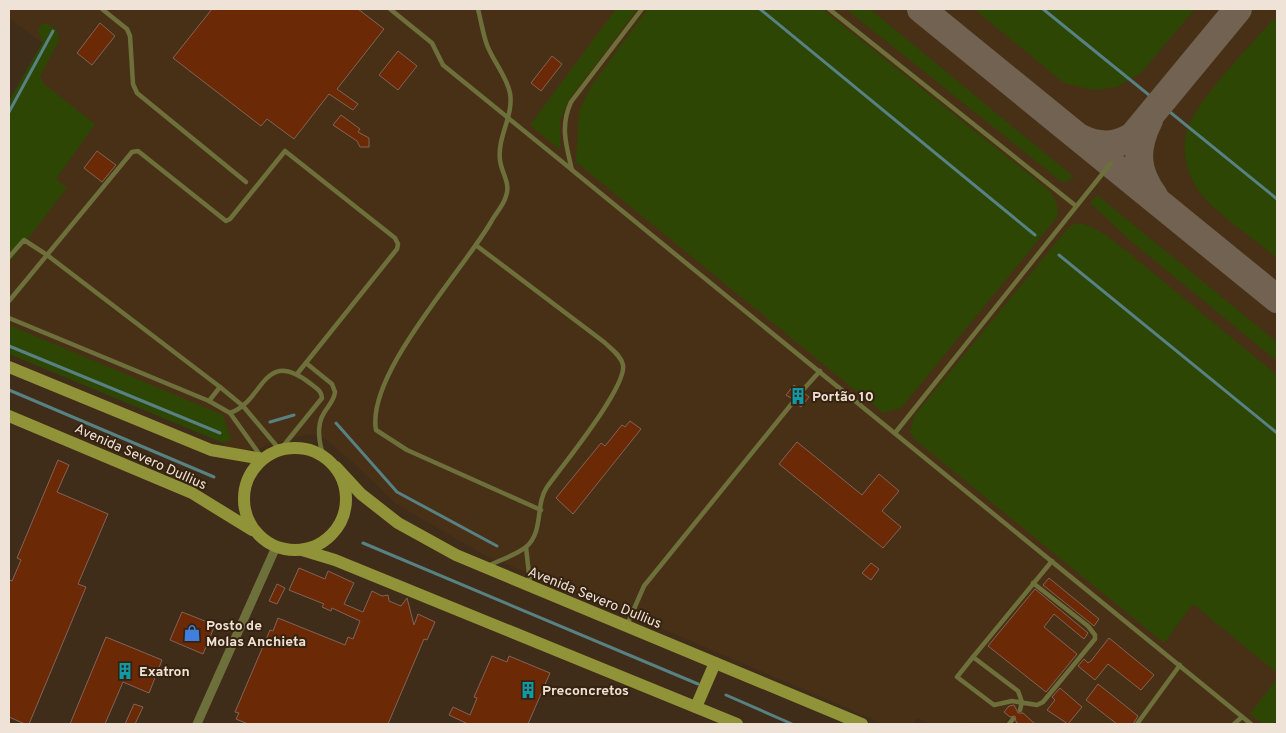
<svg xmlns="http://www.w3.org/2000/svg" width="1286" height="733" font-family="Overpass,sans-serif">
<style>
.built{fill:#483017}
.green{fill:#2d4604}
.lines{fill:none;stroke-linecap:round;stroke-linejoin:round}
.stream{stroke:#588183;stroke-width:3}
.taxiway{stroke:#726251;stroke-width:28}
.building{fill:#6c2905;stroke:#816459}
.lane{stroke:#6e703b;stroke-width:4.5}
.street{stroke:#6e703b;stroke-width:9}
.secondary{stroke:#919339;stroke-width:12}
.labels{text-anchor:middle;stroke-width:4;stroke-linejoin:round;paint-order:stroke}
.poi-label{font-size:14px;font-weight:bold;fill:#efe2d7;stroke:#35220f;text-anchor:start}
.street-label{font-size:14px;fill:#efe2d7;stroke:#35220f}
</style>
<rect width="100%" height="100%" fill="#3f2c19"/>
<polygon class="built" points="9,9 1277,9 1277,724 1019,724 1010,717 1003,724 984,722 929,724 918,718 913,724 884,724 630,615 486,556 396,504 358,467 324,438 309,434 255,449 238,451 224,449 223,442 9,354 9,101 42,43 9,18"/>
<g class="green">
<polygon points="616,9 637,9 568,101 560,121 560,150 530,125"/>
<polygon points="648,9 822,9 1050,191 1057,204 1058,216 901,408 883,413 576,162 579,111 591,86"/>
<polygon points="846,9 870,9 1074,177 1063,183"/>
<polygon points="974,9 1195,9 1141,73 1117,87 1093,90 1064,83"/>
<path d="M1277 18V258C1254 239 1227 221 1206 200 1189 182 1180 154 1187 130 1196 101 1250 46 1271 22Z"/>
<polygon points="42,24 48,24 57,30 59,41 40,76 44,84 95,124 56,179 67,188 9,263 9,101 42,43 38,30"/>
<polygon points="1097,195 1277,342 1277,361 1132,242 1090,203"/>
<path d="M1078 223C1096 226 1110 238 1124 249L1277 375V673L1193 604 1164 643 914 439 910 431 914 416 1064 233 1070 226Z"/>
<polygon points="9,325 223,415 231,440 223,443 9,354"/>
<polygon points="1277,678 1277,724 1263,724 1250,714"/>
</g>
<g class="lines">
<g class="stream">
<polyline points="760,9 1035,235"/>
<polyline points="1043,9 1277,199"/>
<polyline points="9,112 53,31"/>
<polyline points="1059,255 1277,433"/>
<polyline points="9,346 220,433"/>
<polyline points="9,390 214,477"/>
<polyline points="270,422 294,415"/>
<polyline points="336,423 397,492 497,546"/>
<polyline points="363,543 698,684"/>
<polyline points="726,695 792,724"/>
</g>
<g class="taxiway">
<polyline points="921,9 1277,299"/>
<path d="M1149 120C1135 148 1135 170 1154 196"/>
<path d="M1080 138C1099 147 1115 147 1133 136L1238 9"/>
</g>
</g>
<g class="building">
<polygon points="212,9 358,9 384,29 337,89 358,104 353,110 329,94 294,139 267,119 261,126 173,58"/>
<polygon points="100,23 115,36 92,65 77,53"/>
<polygon points="398,51 417,66 398,90 379,75"/>
<polygon points="552,56 562,64 541,91 531,83"/>
<polygon points="341,115 360,129 358,132 369,138 369,147 360,147 357,141 333,125"/>
<polygon points="97,151 116,165 102,182 84,168"/>
<polygon points="794,385 799,389 800,394 805,394 809,397 801,407 797,404 796,398 791,398 786,395"/>
<polygon points="630,421 641,429 573,514 556,498 601,443 605,446 622,425 625,427"/>
<polygon points="797,442 862,495 879,474 899,491 882,511 901,527 883,548 779,464"/>
<polygon points="58,460 69,465 57,492 108,514 78,584 86,587 29,724 25,724 9,717 9,580 12,581 21,560 17,558"/>
<polygon points="871,563 879,569 871,580 862,573"/>
<polygon points="299,568 325,579 328,571 354,583 344,604 363,612 372,591 382,596 388,595 389,601 401,606 407,598 414,625 418,614 435,622 427,640 424,639 388,724 248,724 236,719 239,713 235,712 270,630 273,631 278,618 345,645 348,637 353,639 360,621 332,608 331,611 322,607 324,604 289,590"/>
<polygon points="1049,578 1099,619 1094,626 1043,585"/>
<polygon points="277,584 285,588 277,604 269,601"/>
<polygon points="1035,589 1088,633 1084,639 1054,614 1044,627 1077,654 1046,692 988,646"/>
<polygon points="182,612 215,625 203,654 170,640"/>
<polygon points="106,637 162,660 149,693 123,682 105,724 70,724"/>
<polygon points="1109,638 1154,675 1141,690 1108,664 1095,680 1078,666 1084,659 1088,663 1091,661"/>
<polygon points="492,656 507,662 509,656 550,673 528,724 468,724 449,715 453,707 470,715 477,698 474,697"/>
<polygon points="1098,684 1138,716 1133,724 1117,724 1086,700"/>
<polygon points="1060,688 1082,707 1068,724 1047,710 1055,700 1052,697"/>
<polygon points="134,704 143,707 135,724 125,724"/>
<polygon points="1014,705 1018,713 1023,713 1035,724 1019,724 1016,722 1015,716 1010,717 1004,712 1009,706"/>
</g>
<g class="lines">
<g class="lane">
<polyline points="102,9 127,29 130,36 133,84 137,93 246,182"/>
<polyline points="390,9 432,43 443,65 571,169"/>
<path d="M478 9C481 21 483 34 487 45 493 61 507 77 510 93 514 116 497 137 500 160 501 172 511 183 506 196 504 205 495 214 491 222 462 272 366 374 376 430L407 450 541 510"/>
<path d="M642 9 571 102C560 126 566 145 572 170L1251 724"/>
<polyline points="829,9 1076,206"/>
<path d="M477 246 604 342C610 348 621 355 623 365 627 387 562 466 547 487 535 504 544 532 526 547 516 555 500 560 488 566"/>
<path d="M9 257 24 240 47 255 220 387 243 406 280 450 322 398C322 391 316 388 311 384 262 346 265 401 230 413L209 401 9 318"/>
<polyline points="9,301 132,152 138,151 226,221 230,219 285,151 395,238 398,244 397,249 297,374"/>
<path d="M306 363 332 384 335 392C334 401 328 406 324 413 316 425 319 444 324 457"/>
<polyline points="802,391 820,371"/>
<polyline points="209,401 220,387"/>
<polyline points="230,413 260,455"/>
<polyline points="895,433 1111,163"/>
<polyline points="526,547 530,583"/>
<polyline points="627,625 644,586 794,401"/>
<polyline points="973,657 1052,561"/>
<polyline points="1020,710 1022,702 1018,691 973,657 957,677 994,705 1012,701 1037,705 1043,702 1095,639 1095,635 1088,626 1033,583"/>
<polyline points="1009,724 1013,719"/>
<polyline points="1137,724 1180,665"/>
<polyline points="1234,724 1242,717"/>
</g>
<polyline class="street" points="197,724 276,547"/>
<g class="secondary">
<polyline points="9,367 211,450 263,459"/>
<polyline points="9,416 192,493 252,530"/>
<circle cx="295" cy="499" r="51"/>
<polyline points="336,467 361,494 398,523 456,555 862,724"/>
<polyline points="302,550 335,560 737,724"/>
<polyline points="696,707 715,663"/>
</g>
</g>
<defs>
<g id="building-bare" transform="scale(1.35)"><path d="M-4-6H4V6H1V3H-1V6H-4ZM-2.5-4.3h1.7v1.8h-1.7ZM.8-4.3h1.7v1.8H.8ZM-2.5-1h1.7V.8h-1.7ZM.8-1h1.7V.8H.8Z" fill="#0f9aa8" stroke="#35220f" stroke-width="2.5" paint-order="stroke"/></g>
<g id="shop-bare" transform="scale(1.35)"><path d="M-5-2.5h2.3a2.7 3.5 0 0 1 5.4 0H5L5.5 6h-11ZM-1.5-2.5h3a1.5 2.3 0 0 0-3 0Z" fill="#3f7fe0" stroke="#35220f" stroke-width="2.5" paint-order="stroke"/></g>
</defs>
<g fill-rule="evenodd">
<use href="#building-bare" x="798" y="396"/>
<use href="#shop-bare" x="192" y="633"/>
<use href="#building-bare" x="125" y="671"/>
<use href="#building-bare" x="528" y="690"/>
</g>
<g class="labels">
<g class="poi-label">
<text x="812" y="401">Portão 10</text>
<text x="206" y="630">Posto de<tspan x="206" dy="16">Molas Anchieta</tspan></text>
<text x="139" y="676">Exatron</text>
<text x="542" y="695">Preconcretos</text>
</g>
<g class="street-label">
<text transform="translate(141 456) rotate(24)" y="5">Avenida Severo Dullius</text>
<text transform="translate(595 597) rotate(22)" y="5">Avenida Severo Dullius</text>
</g>
</g>
<rect width="1286" height="733" fill="none" stroke="#efe2d7" stroke-width="20"/>
</svg>
